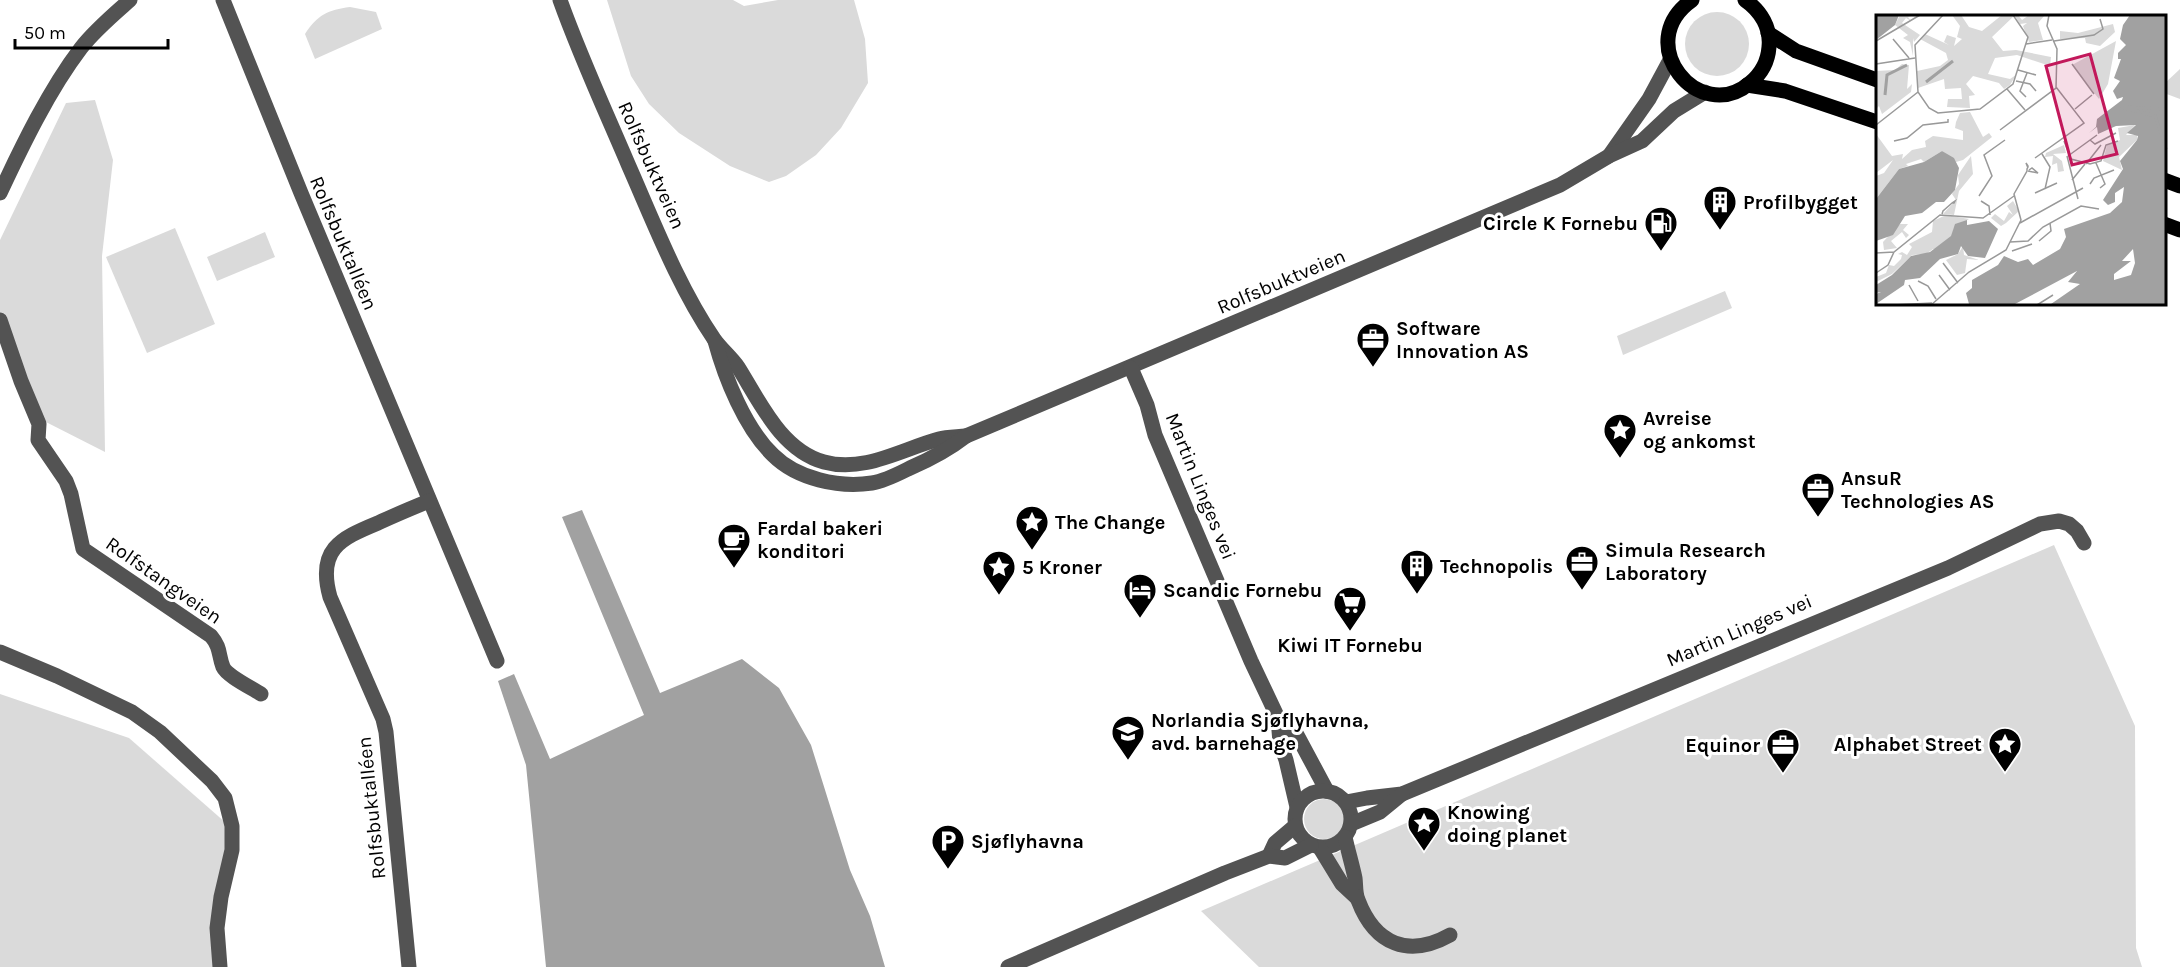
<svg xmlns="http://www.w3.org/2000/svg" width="2180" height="967" font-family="Karla,sans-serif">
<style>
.green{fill:#dadada}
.water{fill:#a1a1a1}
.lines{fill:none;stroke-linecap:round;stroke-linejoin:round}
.minor{stroke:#535353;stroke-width:15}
.major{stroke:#000;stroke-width:15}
.labels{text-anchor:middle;stroke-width:6;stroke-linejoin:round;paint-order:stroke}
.street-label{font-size:20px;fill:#000;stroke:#fff}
.poi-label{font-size:20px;font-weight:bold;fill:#000;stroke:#fff;text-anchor:start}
.inset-river{fill:none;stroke:#a1a1a1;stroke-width:3}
.inset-road{fill:none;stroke:#999;stroke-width:1.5}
.view{fill:#c2185b;fill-opacity:0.15;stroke:#c2185b;stroke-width:3}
.inset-edge{fill:none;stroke:#000;stroke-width:3}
</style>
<rect width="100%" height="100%" fill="#fff"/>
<g class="green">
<polygon points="607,0 733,0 744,6 778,0 854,0 865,39 868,83 841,128 816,155 786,176 769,182 730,166 679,133 649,104 631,76"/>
<path d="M350 7 376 12 382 29 315 59 305 34C317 15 328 10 350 7Z"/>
<circle cx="1717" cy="44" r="32"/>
<polygon points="2180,69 2180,99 2164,93 2164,84"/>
<polygon points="95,100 113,160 102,256 105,452 42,420 0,314 0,240 66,103"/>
<polygon points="175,228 215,324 147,353 106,257"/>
<polygon points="265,232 275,257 217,281 207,257"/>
<polygon points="1725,291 1732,308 1623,355 1617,336"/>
<polygon points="2054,545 2135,726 2136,948 2142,967 1259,967 1201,911"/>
<polygon points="0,694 129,738 226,823 223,967 0,967"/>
<circle cx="1324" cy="819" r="20"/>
</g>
<polygon class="water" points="582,510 660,693 742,659 779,688 811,745 850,870 870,916 885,967 546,967 526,765 498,681 514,674 550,759 644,715 562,517"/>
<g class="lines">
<g class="minor">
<polyline points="223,0 301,193 497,661"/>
<path d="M560 0C580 56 605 110 628 164 654 223 678 286 714 339 721 349 731 357 738 367 760 402 781 450 824 462 864 473 902 449 939 439 947 437 957 437 966 436"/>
<polyline points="1609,156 1649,99 1670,60"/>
<path d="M0 193C22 146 49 90 81 48 95 30 113 15 130 0"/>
<path d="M0 320 21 381 39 424 38 440 66 481 71 494 83 549 211 636C221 648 218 654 223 667 227 676 252 688 261 694"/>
<path d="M715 341C725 378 745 428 773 455 797 479 839 488 872 483 885 481 898 474 910 468 931 459 948 450 966 436L1560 185 1609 156 1642 141 1674 111 1705 92"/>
<polyline points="1131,368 1147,405 1155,435 1251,661 1278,718 1280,743 1286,760 1297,807"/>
<polyline points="0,652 57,676 132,712 160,732 212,781 225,798 232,826 232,850 221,897 217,928 220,967"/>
<polyline points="1278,718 1297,735 1327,791"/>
<circle cx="1323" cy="819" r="28"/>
<polyline points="1346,802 1367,798 1402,794 1948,568 2040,524 2059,521 2069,524 2077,531 2084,543"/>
<polyline points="1351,824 1380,812 1402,794"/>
<path d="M1345 837C1348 851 1352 864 1355 878 1356 885 1355 893 1358 900 1375 945 1409 958 1450 935"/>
<polyline points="1320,848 1342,884 1357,898"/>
<polyline points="1269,856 1275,843 1295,826"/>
<path d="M409 967 386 732 383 719 330 597C317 550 339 539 378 523 395 515 412 508 429 501"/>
<polyline points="1008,967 1225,873 1269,856 1285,858 1311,845"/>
</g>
<g class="major">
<path d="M1692 0C1631 43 1699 126 1750 83 1761 74 1768 61 1769 47 1771 28 1761 11 1745 0"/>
<polyline points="1768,33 1796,51 1877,80"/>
<polyline points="1747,85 1785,91 1877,122"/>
<polyline points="2164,180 2180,186"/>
<polyline points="2164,224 2180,230"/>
</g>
</g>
<defs>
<g id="building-pin" transform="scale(1.725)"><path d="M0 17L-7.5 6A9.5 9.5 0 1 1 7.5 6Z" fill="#000" stroke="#fff"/><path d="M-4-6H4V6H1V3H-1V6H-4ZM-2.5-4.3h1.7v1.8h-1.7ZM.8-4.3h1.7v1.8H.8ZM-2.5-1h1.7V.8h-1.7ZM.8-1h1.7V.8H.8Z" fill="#fff"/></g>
<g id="fuel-pin" transform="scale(1.725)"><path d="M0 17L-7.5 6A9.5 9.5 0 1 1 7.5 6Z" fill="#000" stroke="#fff"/><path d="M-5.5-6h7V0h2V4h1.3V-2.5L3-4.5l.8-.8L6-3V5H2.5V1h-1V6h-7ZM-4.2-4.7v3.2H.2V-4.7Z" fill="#fff"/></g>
<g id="office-pin" transform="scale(1.725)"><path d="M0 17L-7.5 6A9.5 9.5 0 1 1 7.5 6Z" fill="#000" stroke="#fff"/><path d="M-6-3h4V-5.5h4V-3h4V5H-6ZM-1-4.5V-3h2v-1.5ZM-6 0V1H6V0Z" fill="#fff"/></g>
<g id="sight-pin" transform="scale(1.725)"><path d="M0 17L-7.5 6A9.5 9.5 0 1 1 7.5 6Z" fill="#000" stroke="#fff"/><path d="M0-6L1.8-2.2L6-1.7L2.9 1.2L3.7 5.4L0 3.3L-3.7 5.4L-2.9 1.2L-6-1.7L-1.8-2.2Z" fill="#fff"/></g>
<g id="cafe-pin" transform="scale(1.725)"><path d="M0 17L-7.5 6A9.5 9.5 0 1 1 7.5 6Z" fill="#000" stroke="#fff"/><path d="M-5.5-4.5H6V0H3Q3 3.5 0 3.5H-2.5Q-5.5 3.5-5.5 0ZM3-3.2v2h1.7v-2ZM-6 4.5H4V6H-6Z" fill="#fff"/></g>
<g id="hotel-pin" transform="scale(1.725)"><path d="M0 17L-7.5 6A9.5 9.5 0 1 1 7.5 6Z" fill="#000" stroke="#fff"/><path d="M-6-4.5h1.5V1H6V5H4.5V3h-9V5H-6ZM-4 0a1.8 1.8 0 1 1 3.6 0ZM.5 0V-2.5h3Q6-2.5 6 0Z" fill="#fff"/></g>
<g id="supermarket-pin" transform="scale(1.725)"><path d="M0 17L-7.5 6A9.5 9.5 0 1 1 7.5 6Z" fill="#000" stroke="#fff"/><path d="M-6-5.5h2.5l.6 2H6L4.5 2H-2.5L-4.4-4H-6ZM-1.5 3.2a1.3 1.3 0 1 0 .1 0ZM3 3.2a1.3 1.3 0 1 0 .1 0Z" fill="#fff"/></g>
<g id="school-pin" transform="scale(1.725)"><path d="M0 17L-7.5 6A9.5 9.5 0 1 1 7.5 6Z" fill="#000" stroke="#fff"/><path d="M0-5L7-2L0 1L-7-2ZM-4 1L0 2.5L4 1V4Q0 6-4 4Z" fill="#fff"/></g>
<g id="parking-pin" transform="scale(1.725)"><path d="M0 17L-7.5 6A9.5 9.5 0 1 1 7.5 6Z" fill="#000" stroke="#fff"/><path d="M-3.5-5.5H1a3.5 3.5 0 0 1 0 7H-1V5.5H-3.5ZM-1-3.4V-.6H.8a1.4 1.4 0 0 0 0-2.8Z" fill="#fff"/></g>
</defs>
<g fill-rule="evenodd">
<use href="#building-pin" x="1720" y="202"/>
<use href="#fuel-pin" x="1661" y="223"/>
<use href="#office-pin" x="1373" y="339"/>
<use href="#sight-pin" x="1620" y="430"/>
<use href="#office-pin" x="1818" y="489"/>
<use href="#sight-pin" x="1032" y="522"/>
<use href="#cafe-pin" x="734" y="540"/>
<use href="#office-pin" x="1582" y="562"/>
<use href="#building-pin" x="1417" y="566"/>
<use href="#sight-pin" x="999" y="567"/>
<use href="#hotel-pin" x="1140" y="590"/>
<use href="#supermarket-pin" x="1350" y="603"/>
<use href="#school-pin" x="1128" y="732"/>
<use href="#sight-pin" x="2005" y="744"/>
<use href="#office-pin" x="1783" y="745"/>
<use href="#sight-pin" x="1424" y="823"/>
<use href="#parking-pin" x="948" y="841"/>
</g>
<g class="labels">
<g class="street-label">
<text transform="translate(652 165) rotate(66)" y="7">Rolfsbuktveien</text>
<text transform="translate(344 243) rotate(67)" y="7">Rolfsbuktalléen</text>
<text transform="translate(1281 281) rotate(-23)" y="7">Rolfsbuktveien</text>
<text transform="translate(1201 486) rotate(68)" y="7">Martin Linges vei</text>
<text transform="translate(164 580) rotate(35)" y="7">Rolfstangveien</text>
<text transform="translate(1739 630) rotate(-23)" y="7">Martin Linges vei</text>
<text transform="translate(371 808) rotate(-96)" y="7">Rolfsbuktalléen</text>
</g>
<g class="poi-label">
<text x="1743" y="209">Profilbygget</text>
<text x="1638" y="230" text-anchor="end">Circle K Fornebu</text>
<text x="1396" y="335">Software<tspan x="1396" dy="23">Innovation AS</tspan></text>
<text x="1643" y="425">Avreise<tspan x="1643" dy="23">og ankomst</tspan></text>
<text x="1841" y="485">AnsuR<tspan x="1841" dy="23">Technologies AS</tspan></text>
<text x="1055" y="529">The Change</text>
<text x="757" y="535">Fardal bakeri<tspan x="757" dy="23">konditori</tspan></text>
<text x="1605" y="557">Simula Research<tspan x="1605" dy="23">Laboratory</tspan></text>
<text x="1440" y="573">Technopolis</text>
<text x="1022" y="574">5 Kroner</text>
<text x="1163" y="597">Scandic Fornebu</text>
<text x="1350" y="652" text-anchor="middle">Kiwi IT Fornebu</text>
<text x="1151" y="727">Norlandia Sjøflyhavna,<tspan x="1151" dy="23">avd. barnehage</tspan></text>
<text x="1982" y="751" text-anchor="end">Alphabet Street</text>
<text x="1760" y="752" text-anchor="end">Equinor</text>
<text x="1447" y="819">Knowing<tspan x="1447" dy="23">doing planet</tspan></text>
<text x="971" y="848">Sjøflyhavna</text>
</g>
</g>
<g transform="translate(1876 15)">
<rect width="290" height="290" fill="#fff"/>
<path d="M24 0H38L32 2 35 6 30 3 26 8 44 20 38 27 37 23V41L34 27 27 23 32 20 19 10ZM76 0H85L93 12 106 16 126 0H139L116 22 127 36 140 35 175 42 174 51 141 40 119 43 112 59 134 64 140 60 134 70 128 74 123 68 97 61 90 69 99 80 93 81 94 93 71 92 72 84H86L85 73 69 74 68 64 42 73 41 56 64 51 72 45 70 38 44 24 49 19 73 30 68 27 71 20 80 23 78 31 86 24 81 22 84 11ZM142 0 146 5 153 0H169L162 8 167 25 153 27 147 11 151 8 144 9 139 1ZM237 9 239 17 224 31 210 28 209 23 184 24V16L202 18ZM240 26 232 69 223 84 196 50ZM26 49 33 50 31 74 36 69 35 77 6 99 3 91 0 94V56L19 55ZM94 97 107 122 113 118 116 122 87 145 80 147 66 136 48 147 45 144 30 149 32 151 23 154 0 184V161L8 158 17 145 0 158V119L16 141 27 139 26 144 36 135 50 132 49 126 57 121 87 125V116L79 113 80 107 84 98ZM259 110 250 120H261V125L243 142 246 155 227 146 231 130 244 125 242 113ZM188 130 190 138 177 139 186 146 188 156 182 157 181 148 176 150 177 141 169 142 170 138ZM95 141 97 159 83 176 78 200 67 199 80 185 76 179 83 169 82 160ZM137 186 143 196 130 208 125 211 115 203 119 199 128 206 133 197 137 200 131 191ZM70 200 93 204 78 213 76 220 91 224 70 238 57 234 50 239 36 240 16 259 0 267V262L10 258 13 250 18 251 25 244 26 240 22 239 26 237 31 240 36 232 33 229 56 217 57 206ZM24 209H32L27 215 33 220 30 223 26 217 15 226 21 233 8 235 7 227ZM87 231 88 240 103 245 91 244 89 258 81 260 70 245 82 239Z" fill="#dadada"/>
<path d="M0 0H23L19 10 0 25ZM254 0H289V289H175L204 269 192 267 201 256 139 289H93L90 278 96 273V265L122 250 128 241 142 247 152 244 157 250 184 234 190 222 188 214 234 198 246 187 248 172 239 178V187L232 190 227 185 247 154 244 146 261 125 262 121 251 118 260 110 240 111 222 119 221 112 213 118 220 112 221 104 246 85 247 82 241 84 237 76 244 66 238 63 245 44H242V38L250 30 244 24 247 10ZM257 234 259 248 255 260 238 265V259L255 246H246ZM66 136 78 143 83 153 79 175 68 187H60L46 198 29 201 17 220 0 226V184L23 154 48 147ZM91 205V210L113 206 122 214 109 243 92 241 85 231 82 239 64 244 44 263 29 265 28 270 0 289V279L5 277 0 278V270L16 260 35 241 54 237 75 221 79 209Z" fill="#a1a1a1" fill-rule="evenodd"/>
<path class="inset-river" d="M50 67 77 46M9 80 11 60 31 50M245 92 279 101 290 134M249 92 290 94"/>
<path class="inset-road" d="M67 0 39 30 42 77 53 93 62 98 104 94 137 69 152 22 137 0M17 24 33 43M0 26 44 0M178 26 218 20 227 14 224 4M150 29 176 25M0 49 39 43M196 49 218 79M142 55 160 60M140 66 154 69 160 76M131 74 149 95M150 82 144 76 151 58M199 94 216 80M0 110 42 77M124 115 180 73 181 34 171 11 173 0M214 125 219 129 240 118M18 126 31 123 47 110 72 107V104M188 126 195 144 214 149 225 146 230 130 242 126M166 139 174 152 169 174M191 141 202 184M192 141 221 120M159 143 208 108 180 72M220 148 229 169 224 173M210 149 225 130M152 156 162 158 156 153 153 155M196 165 209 149M214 169 218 163 238 155M159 178 181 168M103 181 116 161 108 140 129 125M105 186 113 191 114 200M66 199 67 196 76 188 79 186 78 188H76M144 208 207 173M163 226 175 216 174 208M134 227 152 226 167 212 205 191 223 194M136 236 156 229M0 238 18 237 64 200 107 203 138 181M67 248 82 268M0 258 12 250 18 237M63 260 74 275M42 266 52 271 60 284M33 270 42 286M17 290 56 288M55 290 93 257 130 235 145 205 138 179 151 156V154L152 152V151L150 148 152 153M161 290 177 280"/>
<path class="view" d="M214 39 241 139 196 150 170 51Z"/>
<rect width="290" height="290" class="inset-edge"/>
</g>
<path d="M15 39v9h153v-9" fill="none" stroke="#000000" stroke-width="3"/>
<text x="24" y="39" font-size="18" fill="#000000" stroke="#ffffff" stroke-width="4.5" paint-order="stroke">50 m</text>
</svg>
